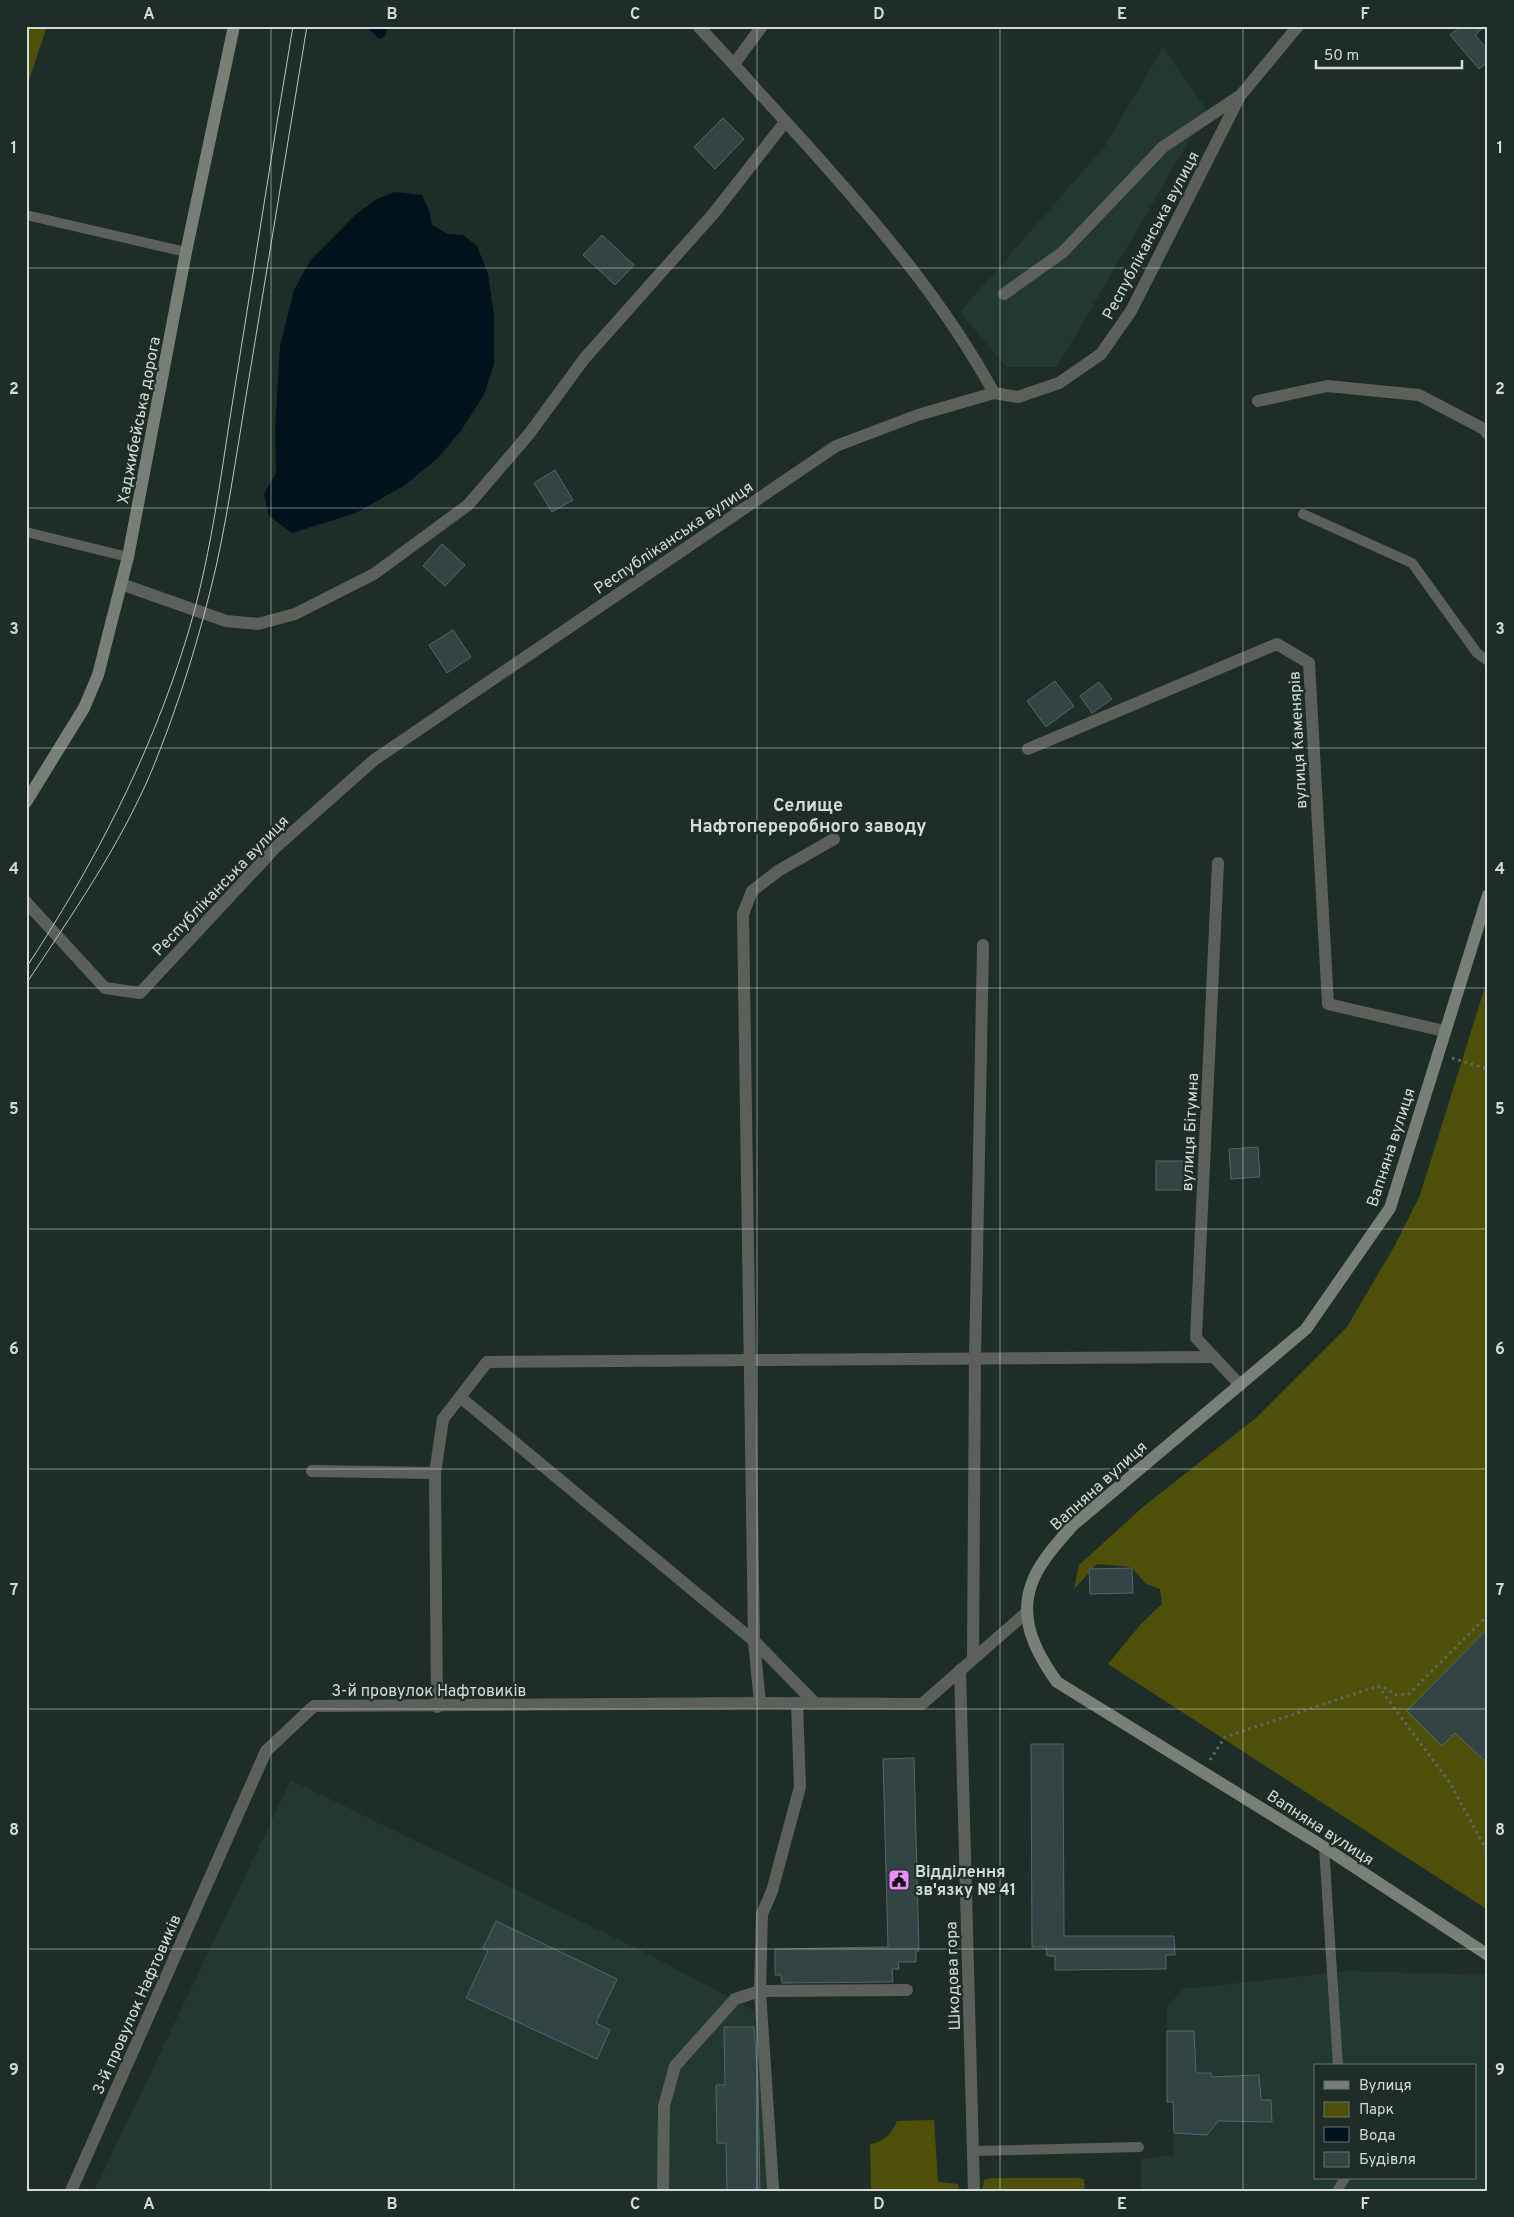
<svg xmlns="http://www.w3.org/2000/svg" width="1514" height="2217" font-family="Overpass,sans-serif">
<style>
.built{fill:#223831;fill-rule:evenodd}
.green{fill:#4e5009}
.water{fill:#00131d}
.building{fill:#334445;stroke:#546667}
.lines{fill:none;stroke-linecap:round;stroke-linejoin:round}
.path{stroke:#5b6863;stroke-width:3;stroke-dasharray:2.5 4;stroke-linecap:butt}
.lane{stroke:#5c605b;stroke-width:10}
.street{stroke:#5c605b;stroke-width:12}
.secondary{stroke:#787f77;stroke-width:12}
.tram{stroke:#bac3bf;stroke-width:1}
.grid{fill:none;stroke:#d2dbd7;stroke-width:1;stroke-opacity:0.55}
.labels{text-anchor:middle;stroke-width:4.5;stroke-linejoin:round;paint-order:stroke}
.street-label{font-size:16px;fill:#d2dbd7;stroke:#1f2d28}
.poi-label{font-size:16px;font-weight:bold;fill:#d2dbd7;stroke:#1f2d28;text-anchor:start}
.neighbourhood-label{font-size:18px;font-weight:bold;fill:#d2dbd7;stroke:#1f2d28}
.neatline{fill:none;stroke:#d2dbd7;stroke-width:2}
.grid-label{font-size:16px;text-anchor:middle;font-weight:bold;fill:#d2dbd7}
</style>
<rect width="100%" height="100%" fill="#1f2d28"/>
<g class="built">
<polygon points="1163,47 1207,110 1057,367 1006,367 960,312 1105,146"/>
<polygon points="291,1780 644,1952 763,2015 773,2191 94,2191"/>
<path d="M1350 1971 1488 1975V2191H1141V2159L1174 2155 1173 2103 1167 2102V2007L1183 1989ZM1315 2066H1475V2178H1315Z"/>
</g>
<g class="green">
<polygon points="26,26 47,26 26,89"/>
<polygon points="1488,977 1488,1910 1108,1664 1141,1624 1162,1604 1160,1589 1146,1584 1131,1567 1097,1564 1074,1589 1079,1565 1143,1507 1257,1417 1347,1327 1394,1247 1420,1195"/>
<path d="M934 2120 938 2182 958 2184 959 2191H871L870 2144C884 2142 892 2134 897 2121Z"/>
<polygon points="991,2178 1079,2178 1084,2179 1085,2191 982,2191 984,2180"/>
</g>
<g class="water">
<polygon points="365,26 389,26 385,36 379,39"/>
<polygon points="394,192 422,195 429,210 432,225 448,234 463,235 477,246 488,274 494,315 494,364 484,395 460,432 438,458 405,485 356,513 292,533 269,516 264,494 276,473 275,430 280,346 294,290 310,261 355,215 377,199"/>
</g>
<g class="building">
<polygon points="1461,26 1485,26 1475,35 1488,50 1488,62 1479,69 1450,35"/>
<polygon points="723,118 744,139 715,169 694,147"/>
<polygon points="602,235 634,265 615,285 583,255"/>
<polygon points="555,470 573,500 552,512 534,483"/>
<polygon points="442,544 465,565 445,586 423,566"/>
<polygon points="453,630 471,657 447,673 429,645"/>
<polygon points="1055,681 1074,706 1046,727 1027,701"/>
<polygon points="1099,682 1112,699 1092,713 1080,696"/>
<polygon points="1258,1147 1260,1177 1231,1179 1229,1149"/>
<rect x="1156" y="1161" width="32" height="29"/>
<polygon points="1132,1568 1133,1593 1090,1594 1089,1569"/>
<polygon points="1488,1628 1488,1764 1455,1733 1442,1746 1407,1711"/>
<polygon points="1031,1744 1063,1744 1064,1936 1174,1936 1175,1955 1166,1955 1166,1969 1055,1970 1055,1956 1047,1956 1046,1947 1032,1947"/>
<polygon points="914,1758 919,1951 916,1951 916,1962 898,1962 899,1969 892,1969 893,1982 782,1983 781,1975 775,1975 775,1949 888,1947 883,1759"/>
<polygon points="496,1921 617,1979 596,2023 610,2030 597,2059 466,1998 488,1951 483,1948"/>
<polygon points="724,2027 754,2027 758,2081 760,2191 727,2191 726,2143 717,2143 716,2085 725,2085"/>
<polygon points="1167,2031 1194,2031 1196,2073 1211,2073 1211,2077 1259,2075 1261,2100 1271,2100 1272,2122 1218,2121 1207,2135 1174,2133 1173,2102 1167,2102"/>
</g>
<g class="lines">
<g class="path">
<polyline points="1452,1058 1488,1069"/>
<polyline points="1378,1686 1450,1783 1488,1853"/>
<polyline points="1210,1760 1225,1737 1378,1686 1387,1689 1395,1695 1409,1694 1488,1615"/>
</g>
<g class="lane">
<polyline points="26,215 186,252"/>
<polyline points="1303,514 1412,563 1477,653 1488,661"/>
<polyline points="26,532 128,557"/>
<polyline points="1324,1847 1338,2066"/>
<polyline points="973,2151 1139,2147"/>
<polyline points="1337,2191 1345,2178"/>
</g>
<g class="street">
<path d="M698 26C735 65 770 105 806 144 875 221 944 301 994 393"/>
<polyline points="734,64 762,26"/>
<polyline points="1004,294 1063,252 1163,147 1238,97"/>
<polyline points="1258,401 1327,386 1419,395 1484,429 1488,434"/>
<polyline points="121,584 226,621 258,624 295,614 374,574 468,505 529,434 584,359 714,213 785,122"/>
<polyline points="1028,749 1277,644 1309,663 1328,1004 1444,1031"/>
<polyline points="1218,863 1196,1338 1240,1385"/>
<polyline points="26,902 105,988 140,993 276,847 374,760 836,446 918,415 994,393 1018,397 1059,383 1101,354 1131,311 1240,96 1298,26"/>
<polyline points="460,1397 754,1641 815,1703"/>
<polyline points="312,1471 435,1473"/>
<polyline points="973,1659 975,1360 983,945"/>
<polyline points="960,1670 974,2191"/>
<polyline points="760,1703 754,1641 743,914 752,891 778,871 834,839"/>
<polyline points="437,1707 435,1473 443,1419 487,1362 1213,1357"/>
<polyline points="773,2188 760,1991 762,1914 772,1891 800,1787 797,1703"/>
<polyline points="71,2191 266,1751 314,1706 760,1703 922,1704 1027,1612"/>
<polyline points="663,2191 664,2106 675,2066 735,1999 760,1991 907,1990"/>
</g>
<g class="secondary">
<polyline points="26,802 84,708 98,675 128,557 186,252 234,26"/>
<path d="M1488 895 1390 1208 1306 1329 1072 1526C1063 1537 1053 1547 1045 1559 1013 1603 1028 1642 1057 1682L1324 1847 1488 1955"/>
</g>
<g class="tram">
<path d="M26 968C93 866 149 759 185 643 210 564 220 480 233 399 253 275 272 150 293 26"/>
<path d="M26 984C71 916 120 846 152 770 179 704 200 636 216 567 230 503 239 437 250 372 269 257 288 141 307 26"/>
</g>
</g>
<path class="grid" d="M271 26V2191M514 26V2191M757 26V2191M1000 26V2191M1243 26V2191M26 268H1488M26 508H1488M26 748H1488M26 988H1488M26 1229H1488M26 1469H1488M26 1709H1488M26 1949H1488"/>
<defs>
<g id="civic-square" transform="scale(1.125)"><rect x="-9" y="-9" width="18" height="18" rx="4" fill="#ed8cf9" stroke="#1f2d28"/><path d="M-.6-6.5H3V-4.5H.6V-3L4-1V1h2V6H-6V1h2V-1L-.6-3ZM-1.2 2.5V6h2.4V2.5Z" fill="#111"/></g>
</defs>
<g fill-rule="evenodd">
<use href="#civic-square" x="899" y="1880"/>
</g>
<g class="labels">
<g class="street-label">
<text transform="translate(1150 235) rotate(-62)" y="6">Республіканська вулиця</text>
<text transform="translate(138 420) rotate(-79)" y="6">Хаджибейська дорога</text>
<text transform="translate(673 537) rotate(-34)" y="6">Республіканська вулиця</text>
<text transform="translate(1297 740) rotate(-93)" y="6">вулиця Каменярів</text>
<text transform="translate(220 885) rotate(-46)" y="6">Республіканська вулиця</text>
<text transform="translate(1189 1132) rotate(-87)" y="6">вулиця Бітумна</text>
<text transform="translate(1390 1147) rotate(-72)" y="6">Вапняна вулиця</text>
<text transform="translate(1098 1485) rotate(-42)" y="6">Вапняна вулиця</text>
<text x="429" y="1696">3-й провулок Нафтовиків</text>
<text transform="translate(1321 1827) rotate(33)" y="6">Вапняна вулиця</text>
<text transform="translate(952 1976) rotate(-92)" y="6">Шкодова гора</text>
<text transform="translate(136 2004) rotate(-66)" y="6">3-й провулок Нафтовиків</text>
</g>
<g class="poi-label">
<text x="915" y="1877">Відділення<tspan x="915" dy="18">зв'язку № 41</tspan></text>
</g>
<g class="neighbourhood-label">
<text x="808" y="811">Селище<tspan x="808" dy="21">Нафтопереробного заводу</tspan></text>
</g>
</g>
<rect width="1514" height="2217" fill="none" stroke="#1f2d28" stroke-width="55"/>
<rect x="1314" y="2064" width="162" height="115" fill="#1f2d28" stroke="#67736e"/>
<rect x="1324" y="2081" width="25" height="8" fill="#787f77" stroke="#67736e"/>
<text x="1359" y="2090" font-size="15" fill="#d2dbd7">Вулиця</text>
<rect x="1324" y="2102" width="25" height="15" fill="#4e5009" stroke="#67736e"/>
<text x="1359" y="2114" font-size="15" fill="#d2dbd7">Парк</text>
<rect x="1324" y="2127" width="25" height="15" fill="#00131d" stroke="#67736e"/>
<text x="1359" y="2140" font-size="15" fill="#d2dbd7">Вода</text>
<rect x="1324" y="2152" width="25" height="15" fill="#334445" stroke="#67736e"/>
<text x="1359" y="2164" font-size="15" fill="#d2dbd7">Будівля</text>
<path d="M1316 60v8h146v-8" fill="none" stroke="#d2dbd7" stroke-width="2.5"/>
<text x="1324" y="60" font-size="15" fill="#d2dbd7" stroke="#1f2d28" stroke-width="4" paint-order="stroke">50 m</text>
<rect x="28" y="28" width="1458" height="2162" class="neatline"/>
<g class="grid-label">
<text x="149" y="19">A</text>
<text x="392" y="19">B</text>
<text x="635" y="19">C</text>
<text x="879" y="19">D</text>
<text x="1122" y="19">E</text>
<text x="1365" y="19">F</text>
<text x="14" y="153">1</text>
<text x="1500" y="153">1</text>
<text x="14" y="394">2</text>
<text x="1500" y="394">2</text>
<text x="14" y="634">3</text>
<text x="1500" y="634">3</text>
<text x="14" y="874">4</text>
<text x="1500" y="874">4</text>
<text x="14" y="1114">5</text>
<text x="1500" y="1114">5</text>
<text x="14" y="1354">6</text>
<text x="1500" y="1354">6</text>
<text x="14" y="1595">7</text>
<text x="1500" y="1595">7</text>
<text x="14" y="1835">8</text>
<text x="1500" y="1835">8</text>
<text x="14" y="2075">9</text>
<text x="1500" y="2075">9</text>
<text x="149" y="2209">A</text>
<text x="392" y="2209">B</text>
<text x="635" y="2209">C</text>
<text x="879" y="2209">D</text>
<text x="1122" y="2209">E</text>
<text x="1365" y="2209">F</text>
</g>
</svg>
